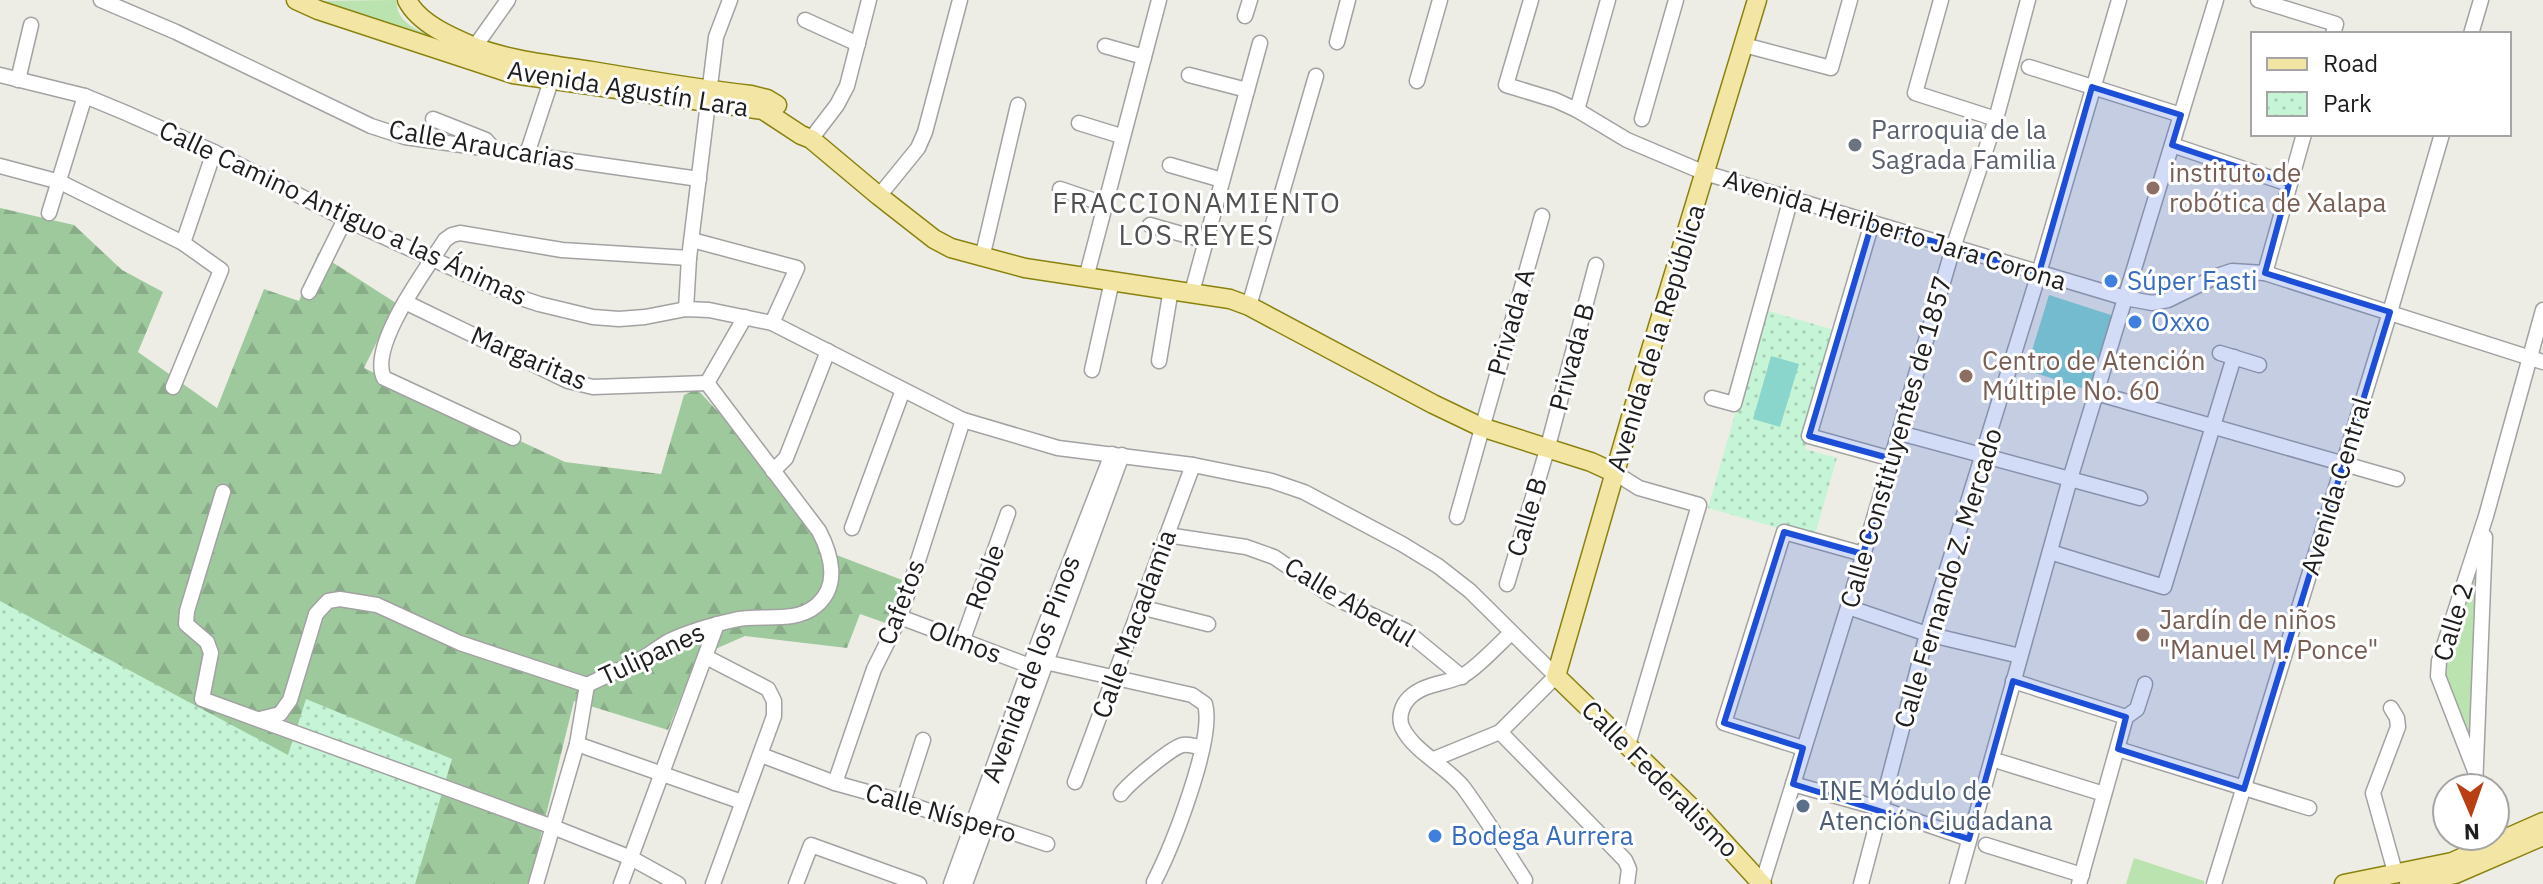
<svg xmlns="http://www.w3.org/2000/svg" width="2543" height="884" font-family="'IBM Plex Sans',sans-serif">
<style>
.grass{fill:#bbe3af}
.forest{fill:url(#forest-firs)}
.park{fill:url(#park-dots)}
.pitch{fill:#8ad6cd}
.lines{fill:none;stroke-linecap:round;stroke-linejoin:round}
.minor-casing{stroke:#a2a2a2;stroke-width:17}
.major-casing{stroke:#8a820e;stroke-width:21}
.minor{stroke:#fff;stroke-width:14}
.major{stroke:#f3e6a5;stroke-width:18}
.marked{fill:#1d4ed8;fill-opacity:0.2;stroke:#1d4ed8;stroke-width:6;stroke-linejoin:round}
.worship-dot{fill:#6b7280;stroke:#fff;stroke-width:3}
.education-dot{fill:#8d6e63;stroke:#fff;stroke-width:3}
.shop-dot{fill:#3f7fe0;stroke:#fff;stroke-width:3}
.service-dot{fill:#5c6f8a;stroke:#fff;stroke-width:3}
.labels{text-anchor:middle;stroke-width:6;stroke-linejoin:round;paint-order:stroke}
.street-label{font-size:26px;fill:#1e1e1e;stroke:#fff}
.worship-label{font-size:26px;fill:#5b616d;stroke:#fff;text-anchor:start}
.education-label{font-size:26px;fill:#785e54;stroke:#fff;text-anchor:start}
.shop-label{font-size:26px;fill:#366cbe;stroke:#fff;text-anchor:start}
.service-label{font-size:26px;fill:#4e5e75;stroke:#fff;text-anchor:start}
.neighbourhood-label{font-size:28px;letter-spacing:2px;fill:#515151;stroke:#fff}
</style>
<defs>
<pattern id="forest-firs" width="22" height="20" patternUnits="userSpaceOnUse" patternTransform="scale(2)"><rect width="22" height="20" fill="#9ec99d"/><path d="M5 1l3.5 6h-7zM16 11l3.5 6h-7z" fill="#88ac87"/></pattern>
<pattern id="park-dots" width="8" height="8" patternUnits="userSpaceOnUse" patternTransform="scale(2)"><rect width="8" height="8" fill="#c6f4d6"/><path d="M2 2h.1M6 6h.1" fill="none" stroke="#aad1b7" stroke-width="1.8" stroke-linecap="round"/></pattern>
</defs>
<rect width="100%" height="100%" fill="#eeede5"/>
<g class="grass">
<path d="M396 0C397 4 397 9 399 13 406 30 443 40 460 47L309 1Z"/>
<polygon points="2473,566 2480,566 2472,736 2464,737 2442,674"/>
<polygon points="2134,858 2204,881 2204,884 2126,884"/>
</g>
<polygon class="forest" points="0,208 74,225 122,270 163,292 138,352 217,408 264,289 299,301 318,253 396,303 364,368 565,462 661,474 684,395 697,389 768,466 834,554 902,580 894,626 860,614 847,648 745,636 697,657 668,730 574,701 529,884 0,884"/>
<g class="park">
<polygon points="1765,310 1838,331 1805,449 1837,458 1814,538 1708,508"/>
<polygon points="0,601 288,755 306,699 452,759 415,884 0,884"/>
</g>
<g class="pitch">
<polygon points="2049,295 2114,316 2091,391 2026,370"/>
<polygon points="1771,356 1799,364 1780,427 1753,419"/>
</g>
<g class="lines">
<g class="minor-casing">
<g id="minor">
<polyline points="101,0 176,32 371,126 405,137 699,179"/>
<polyline points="1531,0 1506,85 1555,100 1577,110 1627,140 1705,173 2125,298 2152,303 2168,300 2217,276 2232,271 2265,273 2543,362"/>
<polyline points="1941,0 1915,93 1996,119"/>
<polyline points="2258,0 2336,24 2333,34"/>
<polyline points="1245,16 1250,0"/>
<polyline points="805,20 858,44"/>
<polyline points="2471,34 2481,0"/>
<polyline points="1337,42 1348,0"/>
<polyline points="1744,45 1831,68 1850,0"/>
<polyline points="1105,46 1144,57"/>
<polyline points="469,55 508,0"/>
<polyline points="2029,67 2181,115"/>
<polyline points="0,75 85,96 126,113 214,152 345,219 509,294 539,304 593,317 619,319 645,317 686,309 709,310 772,323 963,420 1058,448 1193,465 1272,481 1304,492 1402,544 1438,566 1470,591 1556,676 1500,732 1434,759"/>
<polyline points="1189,75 1247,90"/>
<polyline points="18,80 31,25"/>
<polyline points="1417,81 1440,0"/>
<polyline points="1577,110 1608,0"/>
<polyline points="433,119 486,140 493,148"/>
<polyline points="1642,119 1676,0"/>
<polyline points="1079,123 1121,136"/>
<polyline points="811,139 837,105 847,86 869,0"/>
<polyline points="2172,145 2289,184"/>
<polyline points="527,154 551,81"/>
<polyline points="1170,165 1222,180"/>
<polyline points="0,166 60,182 183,243 221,270 173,387"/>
<polyline points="1060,189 1104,204"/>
<polyline points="879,196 918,148 925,132 960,0"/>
<polyline points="49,213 85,96"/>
<polyline points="1872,223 1809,436 1892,459"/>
<polyline points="1150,225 1206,241"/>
<polyline points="692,240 797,268 772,323"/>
<polyline points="183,243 214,152"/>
<polyline points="982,258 1018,105"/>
<polyline points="2265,273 2304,134"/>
<polyline points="1086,278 1159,0"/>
<polyline points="309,292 345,219"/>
<polyline points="1192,292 1260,43"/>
<polyline points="405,302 568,381 593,387 707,383"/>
<polyline points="1249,306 1316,76"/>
<polyline points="686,309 689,258 716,37 730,0"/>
<polyline points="2220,353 2259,365"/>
<polyline points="1159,361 1171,289"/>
<polyline points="1092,370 1112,281"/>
<polyline points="707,383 745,317"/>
<polyline points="2096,393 2397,479"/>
<polyline points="1712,398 1734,404 1791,198"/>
<polyline points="1900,433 2140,498"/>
<path d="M513 438 384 378C368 346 427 268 445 240L452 235 460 233 562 250 689 258"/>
<polyline points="773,471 786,458 828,351"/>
<polyline points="1615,473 1639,488 1699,505 1628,745"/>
<polyline points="223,492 187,611 186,624 207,642 211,653 202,699 553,827 631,858 678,884"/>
<polyline points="1457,517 1542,216"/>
<polyline points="852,528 903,390"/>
<polyline points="1167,535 1246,547 1274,557 1333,597 1406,631 1462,677"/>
<polyline points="2050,552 2164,587 2234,357"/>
<polyline points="1507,584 1547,450 1596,265"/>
<polyline points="1140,607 1208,624"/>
<polyline points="1848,607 1927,634 2020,656"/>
<polyline points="900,617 1030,666"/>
<path d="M1511 633C1499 644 1473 672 1460 677 1443 684 1423 684 1409 698 1402 705 1398 717 1402 727 1413 751 1446 766 1463 787 1485 817 1505 849 1525 880"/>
<polyline points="962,642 1008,513"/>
<polyline points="706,657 768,689 774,701 774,716 713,884"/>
<path d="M1045 662 1192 695 1205 704C1215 739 1172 847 1154 882"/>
<polyline points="2013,681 2126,717"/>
<path d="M587 685C605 676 625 668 643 658 652 653 660 646 669 641 688 632 712 625 734 620 761 613 794 625 817 605 840 585 831 554 819 531L707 383"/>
<polyline points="2391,708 2397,718 2398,727 2373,793 2395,872"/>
<polyline points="2126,717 2137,709 2145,684"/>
<polyline points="260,719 280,714 290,700 316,614 328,601 340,599 377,605 460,643 587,685"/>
<polyline points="1500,732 1625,860 1629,869 1627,884"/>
<polyline points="577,744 742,802"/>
<polyline points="1803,748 1724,723 1784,532 1863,554"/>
<polyline points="2118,749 2309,808"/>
<polyline points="761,755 835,783 903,802 973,826 987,824 1047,844"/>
<polyline points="2001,762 2104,794"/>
<polyline points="2475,771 2438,676 2439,661 2486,516 2543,310"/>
<polyline points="1075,782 1193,465"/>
<polyline points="835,783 874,669 900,617 963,420"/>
<polyline points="1793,784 1882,809 1969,839"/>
<polyline points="2475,788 2485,537"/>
<path d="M1121 794C1128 784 1173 746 1183 745 1189 744 1196 747 1202 747"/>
<polyline points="903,802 923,740"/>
<polyline points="1986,845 2082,875"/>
<polyline points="536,884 577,744 587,685"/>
<polyline points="621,884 717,624"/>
<polyline points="796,884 811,845 919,884"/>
<polyline points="951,884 1039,641 1112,454"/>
<polyline points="965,884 1122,455"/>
<polyline points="1762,884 1848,607 1953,248 1996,119 2028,0"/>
<polyline points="1861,884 1927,634 2039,273 2119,0"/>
<polyline points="1957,884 2070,479 2216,0"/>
<polyline points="2079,884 2126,717"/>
<polyline points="2214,884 2390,312 2442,134"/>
</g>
</g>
<g class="major-casing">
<g id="major">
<polyline points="296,0 318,10 513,74 763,110 801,135 811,139 879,196 934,239 951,248 1025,268 1230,299 1249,306 1433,404 1481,427 1591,462 1615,473"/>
<path d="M407 0C419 24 453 38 477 48 513 61 554 65 592 71 645 80 698 89 751 95L767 99 777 105"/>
<polyline points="1757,0 1642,379 1556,676 1698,814 1762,884"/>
<polyline points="2344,884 2452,862 2543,822"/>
<polyline points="2409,884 2455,874 2543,836"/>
</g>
</g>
<use href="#minor" class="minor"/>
<use href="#major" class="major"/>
</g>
<path class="marked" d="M2092 87 2181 115 2172 145 2289 184 2265 273 2390 312 2244 789 2118 749 2126 717 2013 681 1969 839 1793 784 1803 748 1724 723 1784 532 1863 554 1892 459 1809 436 1872 223 2039 273Z"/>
<circle class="worship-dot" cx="1855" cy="145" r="8"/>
<g class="education-dot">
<circle cx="2153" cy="188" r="8"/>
<circle cx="1966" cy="376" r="8"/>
<circle cx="2143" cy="635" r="8"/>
</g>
<g class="shop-dot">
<circle cx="2111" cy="281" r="8"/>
<circle cx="2135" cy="322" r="8"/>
<circle cx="1435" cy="836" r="8"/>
</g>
<circle class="service-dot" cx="1803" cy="806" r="8"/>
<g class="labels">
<g class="street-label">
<text transform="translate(628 89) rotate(9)" y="9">Avenida Agustín Lara</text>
<text transform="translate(482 145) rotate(10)" y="9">Calle Araucarias</text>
<text transform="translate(343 213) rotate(25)" y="9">Calle Camino Antiguo a las Ánimas</text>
<text transform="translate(1895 230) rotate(17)" y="9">Avenida Heriberto Jara Corona</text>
<text transform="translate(1511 322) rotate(-74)" y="9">Privada A</text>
<text transform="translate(1656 338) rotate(-73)" y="9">Avenida de la República</text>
<text transform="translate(1572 357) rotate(-75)" y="9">Privada B</text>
<text transform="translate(529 358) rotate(23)" y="9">Margaritas</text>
<text transform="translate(1896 442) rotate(-74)" y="9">Calle Constituyentes de 1857</text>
<text transform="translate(2336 486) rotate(-73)" y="9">Avenida Central</text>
<text transform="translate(1527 517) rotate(-73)" y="9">Calle B</text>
<text transform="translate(985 577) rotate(-70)" y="9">Roble</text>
<text transform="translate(1948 578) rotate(-73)" y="9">Calle Fernando Z. Mercado</text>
<text transform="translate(901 602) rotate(-69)" y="9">Cafetos</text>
<text transform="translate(1350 602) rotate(31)" y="9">Calle Abedul</text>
<text transform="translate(2453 622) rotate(-73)" y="9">Calle 2</text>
<text transform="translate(1134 624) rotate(-70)" y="9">Calle Macadamia</text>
<text transform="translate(965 642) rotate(21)" y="9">Olmos</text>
<text transform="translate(652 654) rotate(-25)" y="9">Tulipanes</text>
<text transform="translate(1031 669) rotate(-70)" y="9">Avenida de los Pinos</text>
<text transform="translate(1660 779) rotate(45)" y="9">Calle Federalismo</text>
<text transform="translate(941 813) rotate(16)" y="9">Calle Níspero</text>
</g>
<g class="worship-label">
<text x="1871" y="139">Parroquia de la<tspan x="1871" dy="30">Sagrada Familia</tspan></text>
</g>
<g class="education-label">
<text x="2169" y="182">instituto de<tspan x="2169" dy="30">robótica de Xalapa</tspan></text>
<text x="1982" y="370">Centro de Atención<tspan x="1982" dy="30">Múltiple No. 60</tspan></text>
<text x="2159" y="629">Jardín de niños<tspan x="2159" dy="30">"Manuel M. Ponce"</tspan></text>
</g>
<g class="shop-label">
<text x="2127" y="290">Súper Fasti</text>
<text x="2151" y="331">Oxxo</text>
<text x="1451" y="845">Bodega Aurrera</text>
</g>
<g class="service-label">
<text x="1819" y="800">INE Módulo de<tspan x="1819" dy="30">Atención Ciudadana</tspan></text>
</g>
<g class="neighbourhood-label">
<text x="1197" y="213">FRACCIONAMIENTO<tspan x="1197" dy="32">LOS REYES</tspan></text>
</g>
</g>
<rect x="2251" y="32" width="260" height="104" fill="#ffffff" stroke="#a5a5a5" stroke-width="2"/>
<rect x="2267" y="58" width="40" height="12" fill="#f3e6a5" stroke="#a5a5a5" stroke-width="2"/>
<text x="2323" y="72" font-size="24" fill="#1e1e1e">Road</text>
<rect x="2267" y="92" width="40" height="24" fill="url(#park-dots)" stroke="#a5a5a5" stroke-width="2"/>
<text x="2323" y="112" font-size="24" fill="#1e1e1e">Park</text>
<g transform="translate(2471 812) rotate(178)"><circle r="38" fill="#ffffff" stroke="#a5a5a5" stroke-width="2"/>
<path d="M0-6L14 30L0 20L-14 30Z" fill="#b93f13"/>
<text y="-12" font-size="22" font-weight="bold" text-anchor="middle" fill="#1e1e1e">N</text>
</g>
</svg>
